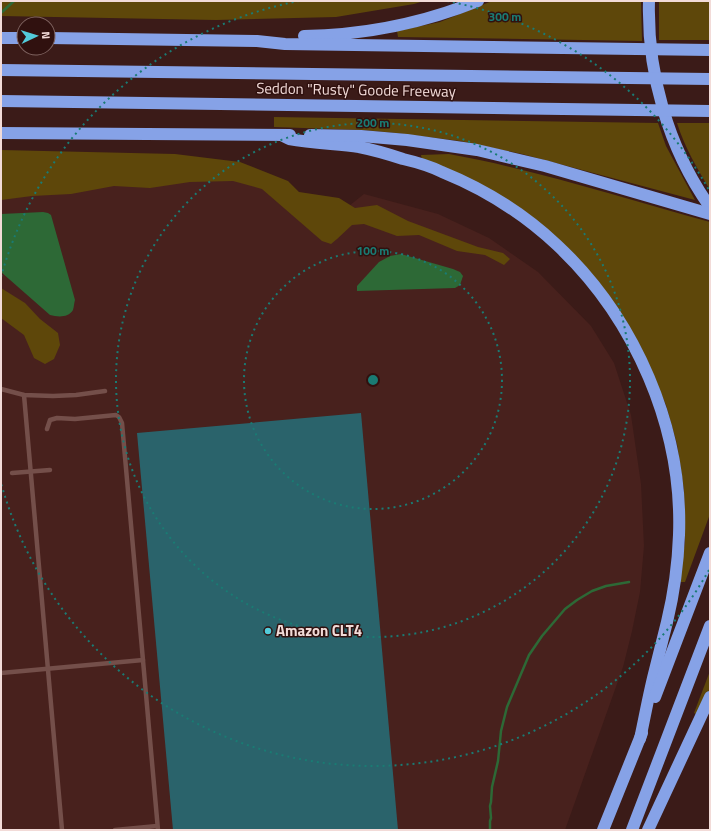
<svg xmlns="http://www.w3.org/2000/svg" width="711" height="831" font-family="'Titillium Web',sans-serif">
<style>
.built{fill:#48211d}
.green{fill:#5e470a}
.water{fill:#2d6936}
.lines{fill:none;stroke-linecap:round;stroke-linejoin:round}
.stream{stroke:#2d6936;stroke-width:2.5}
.building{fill:#2a636b}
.service{stroke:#744f4a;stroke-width:4.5}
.motorway{stroke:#86a2e7;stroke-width:12}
.ring{fill:none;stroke:#1a7b73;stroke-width:2;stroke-dasharray:2 4}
.poi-dot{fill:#53cbda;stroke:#30110f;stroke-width:1.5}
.labels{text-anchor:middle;stroke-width:3;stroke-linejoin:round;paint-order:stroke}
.street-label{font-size:15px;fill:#f2dbd8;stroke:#30110f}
.poi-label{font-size:15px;font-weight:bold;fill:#f2dbd8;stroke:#30110f;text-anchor:start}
.centre{fill:#1a7b73;stroke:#30110f;stroke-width:2}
.ring-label{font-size:12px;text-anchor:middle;font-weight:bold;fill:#1a7b73;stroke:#30110f;stroke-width:3;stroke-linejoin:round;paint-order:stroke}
</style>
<rect width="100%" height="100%" fill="#3b1b18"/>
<polygon class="built" points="1,171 263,178 324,226 364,194 438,214 489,238 538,272 591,326 614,363 631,415 641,484 644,546 640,592 632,631 623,667 565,830 1,830"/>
<g class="green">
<polygon points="1,1 263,1 266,2 424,1 414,4 336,17 216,20 1,16"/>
<polygon points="492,1 641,1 642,41 398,37 397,31 440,22"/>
<rect x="659" y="1" width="51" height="39"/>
<polygon points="274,117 658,123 666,146 695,200 522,154 460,141 396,133 363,130 274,127"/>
<path d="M677 123H710V190C697 168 685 148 677 123Z"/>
<polygon points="1,150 175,154 240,162 288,181 299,192 339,198 355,208 377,205 408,221 478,247 503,253 510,259 504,265 485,255 457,251 419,235 397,236 364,224 352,225 337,239 331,244 322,241 262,189 233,181 190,182 150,188 114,186 71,194 32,196 1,200"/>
<path d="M449 154C537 170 623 198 710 222V514L685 582H679L685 542 684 490 677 444 666 405 647 360 611 299 541 224 422 160 421 155Z"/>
<polygon points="1,288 25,303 40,319 58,333 60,345 54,359 45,364 34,358 24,335 1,318"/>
<polygon points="710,671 710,690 698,715 694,713"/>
</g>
<g class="water">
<path d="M43 212 48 213 51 215 75 300C74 303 74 307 73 310 68 318 58 317 50 315L1 272V214Z"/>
<polygon points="401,254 453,269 460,272 463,276 460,285 455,288 357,291 357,286 379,262 390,256"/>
</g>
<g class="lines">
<g class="stream">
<polyline points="2,12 14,1"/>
<polyline points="490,830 490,821 491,818 490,806 491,802 492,787 498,761 501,731 507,707 529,655 542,636 565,609 577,600 592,591 606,586 629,582"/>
</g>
</g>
<polygon class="building" points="361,413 398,830 173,830 137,433"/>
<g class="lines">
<g class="service">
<polyline points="1,389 24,395 53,396 76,395 105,391"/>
<polyline points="24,395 62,830"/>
<polyline points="47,429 50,420 57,418 75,419 116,415 119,417 122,423 158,830"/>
<polyline points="12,473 50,470"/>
<polyline points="1,673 143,660"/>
<polyline points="115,830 157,826"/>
</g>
<g class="motorway">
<path d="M649 1C647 73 668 148 710 207"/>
<path d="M304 36C365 35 421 24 478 1"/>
<polyline points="1,38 24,38"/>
<polyline points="48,38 257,41 285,44 710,50"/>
<polyline points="1,70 710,79"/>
<polyline points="1,101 710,111"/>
<polyline points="1,133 290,135"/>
<path d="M281 135 289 139C312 143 336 144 359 147 374 150 388 154 403 159 416 162 430 166 442 172 484 189 524 214 557 245 635 318 683 428 679 535 678 564 674 593 667 622 663 638 659 654 655 670 649 693 645 716 640 739"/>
<polyline points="310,135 361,136 407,140 477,150 545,166 710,214"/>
<polyline points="655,697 710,553"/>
<polyline points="603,830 642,733"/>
<polyline points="632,830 710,626"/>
<polyline points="648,830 710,697"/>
</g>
</g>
<g class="ring">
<circle cx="373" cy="380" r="129"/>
<circle cx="373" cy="380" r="257"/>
<path d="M709 570A386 386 0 0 1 1 483M1 277A386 386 0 0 1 299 1M447 1A386 386 0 0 1 709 190"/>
</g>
<circle class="poi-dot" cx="268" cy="631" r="4"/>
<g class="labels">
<g class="street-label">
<text transform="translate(356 90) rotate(1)" y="5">Seddon "Rusty" Goode Freeway</text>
</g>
<g class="poi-label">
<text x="276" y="636">Amazon CLT4</text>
</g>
</g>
<circle cx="373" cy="380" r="6" class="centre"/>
<g class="ring-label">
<text x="505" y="21">300 m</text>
<text x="373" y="127">200 m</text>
<text x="373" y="255">100 m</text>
</g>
<rect width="711" height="831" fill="none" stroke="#f2dbd8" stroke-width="4"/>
<g transform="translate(36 36) rotate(86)"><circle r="19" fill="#30110f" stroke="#7e625f"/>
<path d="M0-3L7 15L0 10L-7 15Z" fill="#53cbda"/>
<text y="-6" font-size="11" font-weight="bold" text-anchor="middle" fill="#f2dbd8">N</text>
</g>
</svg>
